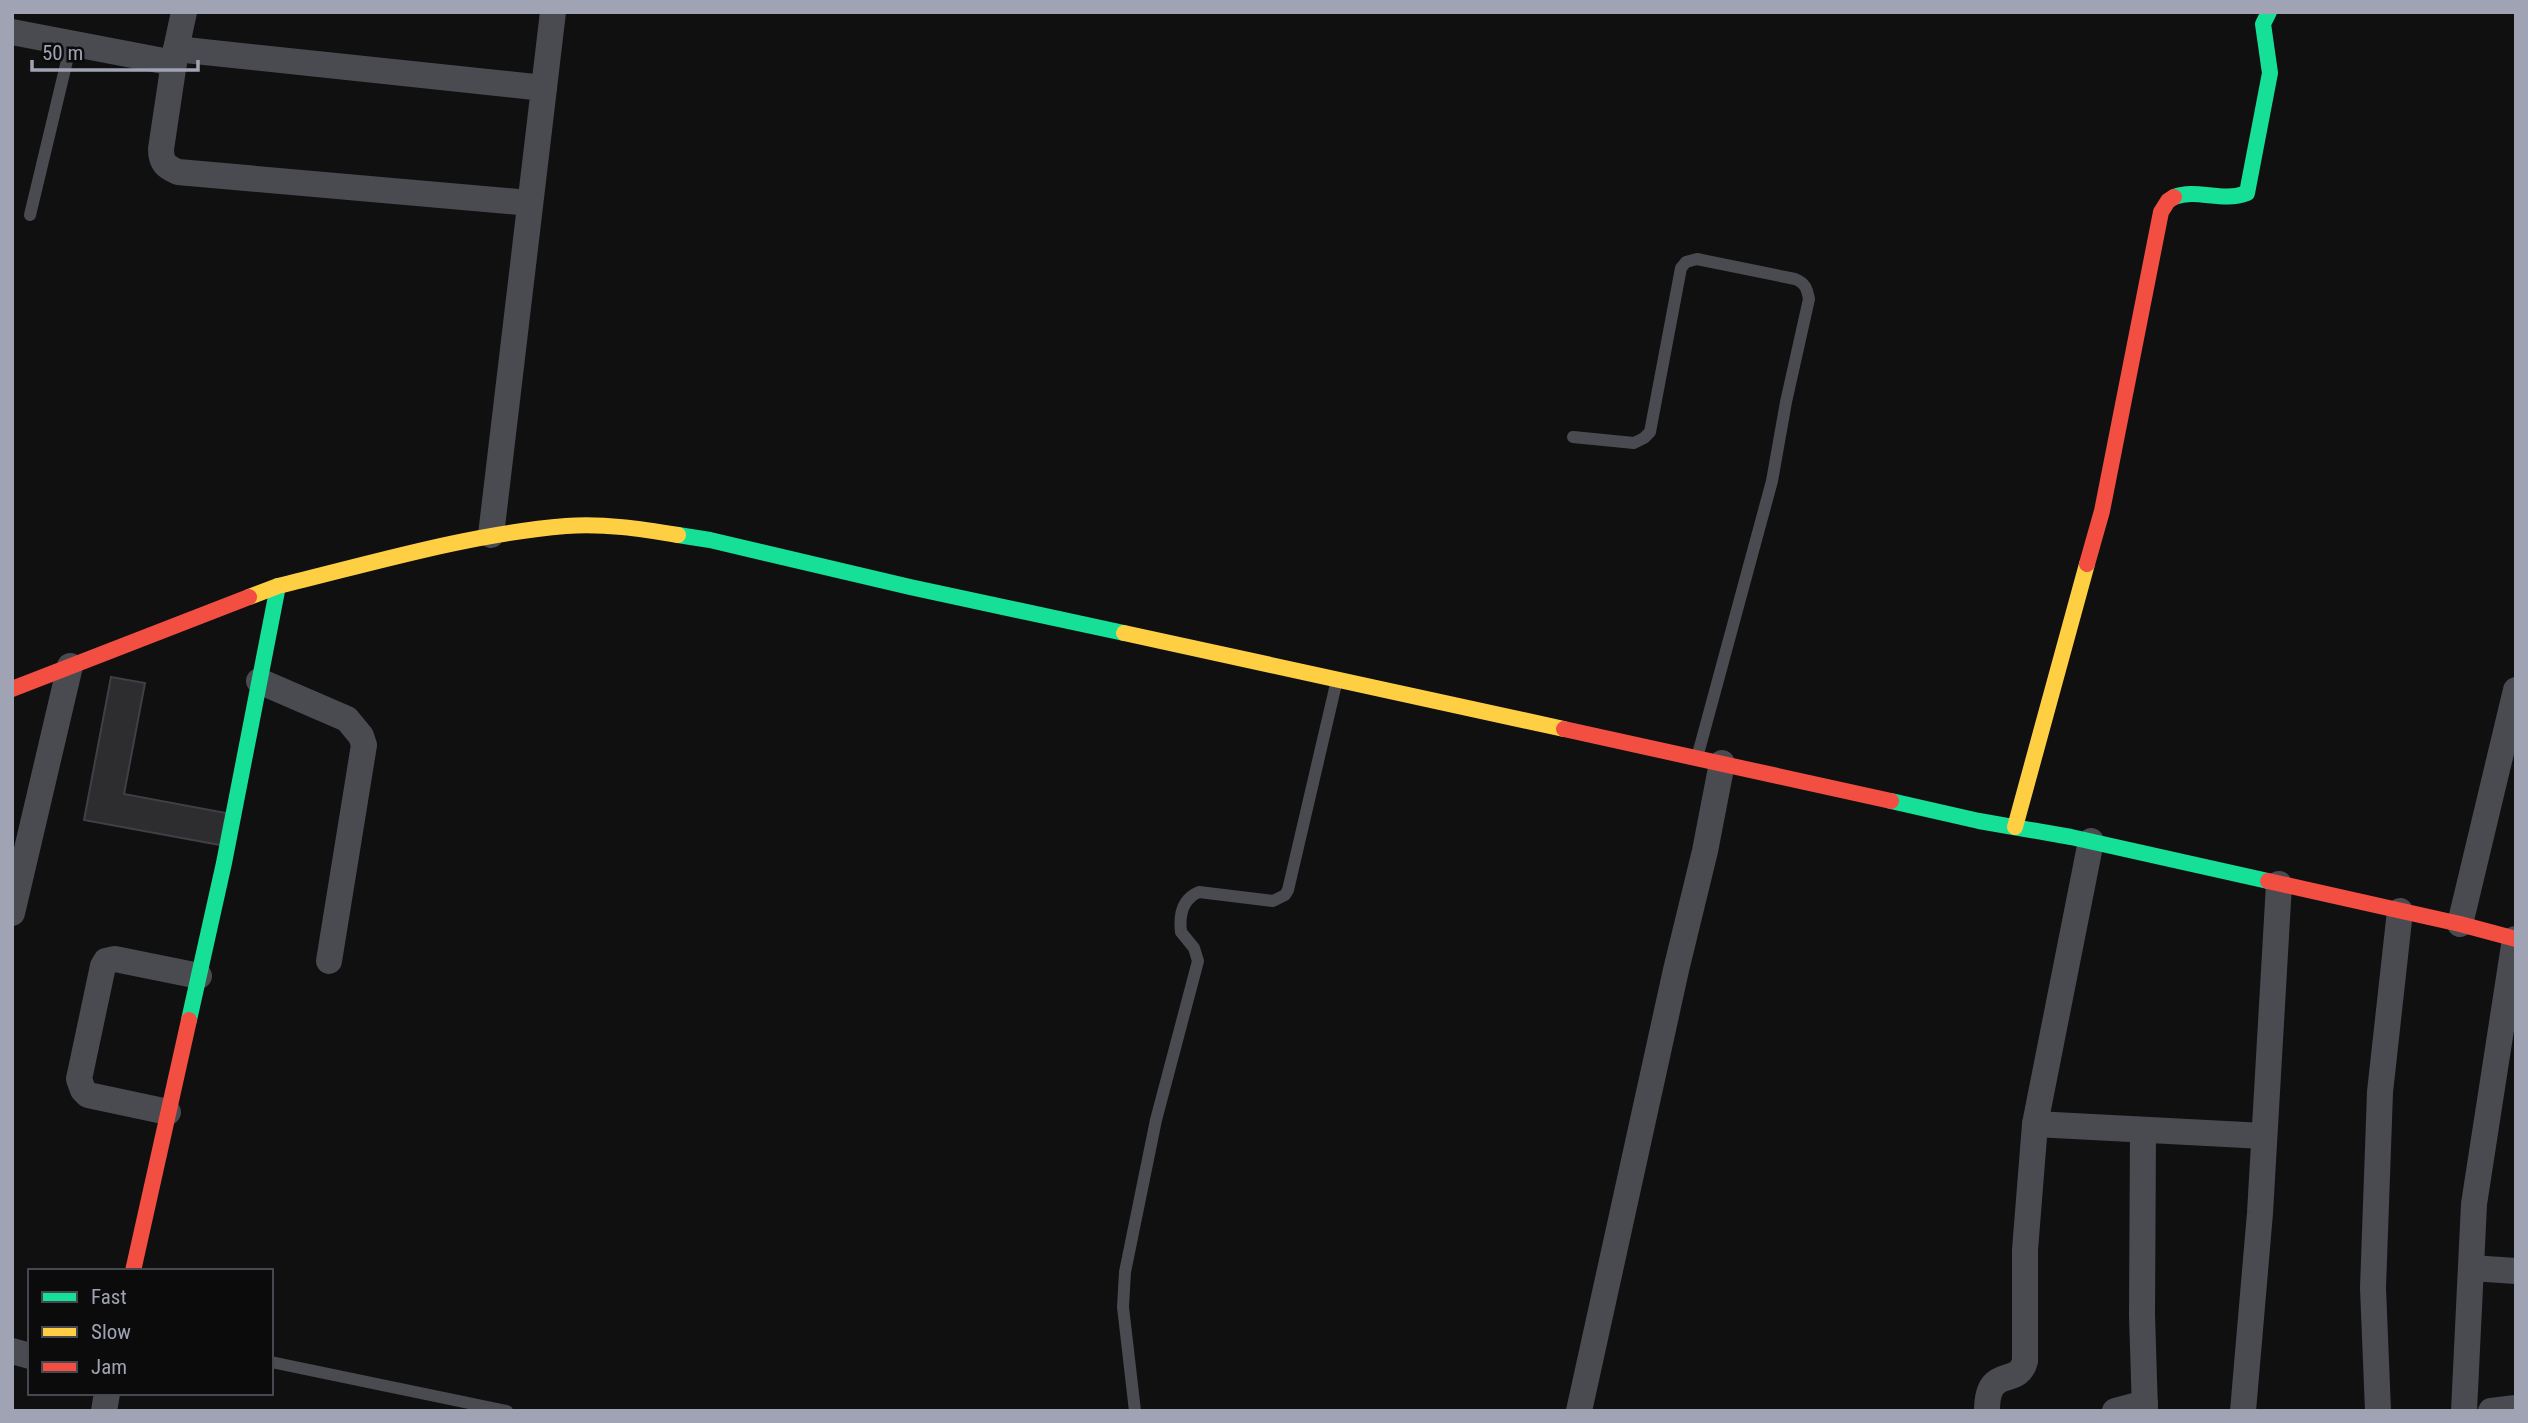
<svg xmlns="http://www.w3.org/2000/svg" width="2528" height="1423" font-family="'Roboto Condensed',sans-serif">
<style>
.building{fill:#2d2d30;stroke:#3f4045;stroke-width:2}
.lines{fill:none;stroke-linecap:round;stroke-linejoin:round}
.lane{stroke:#4a4b51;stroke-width:12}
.street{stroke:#4a4b51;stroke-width:26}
.fast{stroke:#16e098;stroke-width:16}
.slow{stroke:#ffcf43;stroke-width:16}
.jam{stroke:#f24e42;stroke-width:16}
</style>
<rect width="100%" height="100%" fill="#101011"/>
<polygon class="building" points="111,677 145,683 124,794 226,813 220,845 84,820"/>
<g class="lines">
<g class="lane">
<polyline points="30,215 71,44"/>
<path d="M1573 437 1634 443 1644 438 1650 432 1681 268 1686 262 1697 259 1795 279C1805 283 1807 288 1809 299L1786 402 1772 481 1698 754"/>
<polyline points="271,1362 507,1411"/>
<path d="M1135 1411 1123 1307 1125 1272 1156 1120 1198 961 1194 948 1181 932C1179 915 1182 899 1199 892L1273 901 1285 895 1288 890 1336 684"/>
</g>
<g class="street">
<path d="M184 12 176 49 161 149C161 163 166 167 178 172L530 203"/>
<polyline points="12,32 174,63"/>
<polyline points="176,49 544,88"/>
<polyline points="491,535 553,12"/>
<polyline points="259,681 347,719 361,736 364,745 329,961"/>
<polyline points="12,913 70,666"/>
<polyline points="2460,924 2516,690"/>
<polyline points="168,1112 88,1095 83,1090 79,1079 103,966 106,961 115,959 199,976"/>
<polyline points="2035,1124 2264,1136"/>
<polyline points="2143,1130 2142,1315 2145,1411"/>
<polyline points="2471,1268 2516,1271"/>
<polyline points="12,1351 30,1356"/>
<polyline points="104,1411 107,1393"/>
<polyline points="1579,1411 1676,970 1705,851 1722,763"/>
<path d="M1987 1411C1987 1363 2018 1389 2025 1361V1250L2035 1124 2091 841"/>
<polyline points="2115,1411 2145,1403"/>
<polyline points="2243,1411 2260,1213 2279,884"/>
<polyline points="2378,1411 2373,1288 2380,1092 2400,911"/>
<polyline points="2464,1411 2474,1204 2515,939"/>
<polyline points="2491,1411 2516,1408"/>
</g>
<g class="fast">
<path d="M2174 197C2197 188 2222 203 2247 193L2270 73 2263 24 2269 12"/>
<polyline points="678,535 710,540 910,587 1124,633"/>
<polyline points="1891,801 1979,821 2071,837 2268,881"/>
<polyline points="189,1020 224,863 278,586"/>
</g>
<g class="slow">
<path d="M249 597 278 586C373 563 469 534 566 526 603 523 642 529 678 535"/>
<polyline points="1124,633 1564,729"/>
<polyline points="2015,827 2087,564"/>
</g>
<g class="jam">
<polyline points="2087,564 2102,511 2161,212 2168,201 2174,197"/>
<polyline points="12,689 249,597"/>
<polyline points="1564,729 1891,801"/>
<polyline points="2268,881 2460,924 2516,939"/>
<polyline points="133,1271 189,1020"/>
</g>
</g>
<rect width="2528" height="1423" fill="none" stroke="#9fa3b4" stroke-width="28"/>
<rect x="28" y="1269" width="245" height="126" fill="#0b0b0c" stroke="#46484f" stroke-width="2"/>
<rect x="42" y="1292" width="35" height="10" fill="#16e098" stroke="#46484f" stroke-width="2"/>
<text x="91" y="1304" font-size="21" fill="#9fa3b4">Fast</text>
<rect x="42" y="1327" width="35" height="10" fill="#ffcf43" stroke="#46484f" stroke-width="2"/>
<text x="91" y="1339" font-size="21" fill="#9fa3b4">Slow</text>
<rect x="42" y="1362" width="35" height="10" fill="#f24e42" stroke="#46484f" stroke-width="2"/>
<text x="91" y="1374" font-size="21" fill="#9fa3b4">Jam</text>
<path d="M32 60v10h166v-10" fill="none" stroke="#9fa3b4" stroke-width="3.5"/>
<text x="42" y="60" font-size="21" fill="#9fa3b4" stroke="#0b0b0c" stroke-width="5" paint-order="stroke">50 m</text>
</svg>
